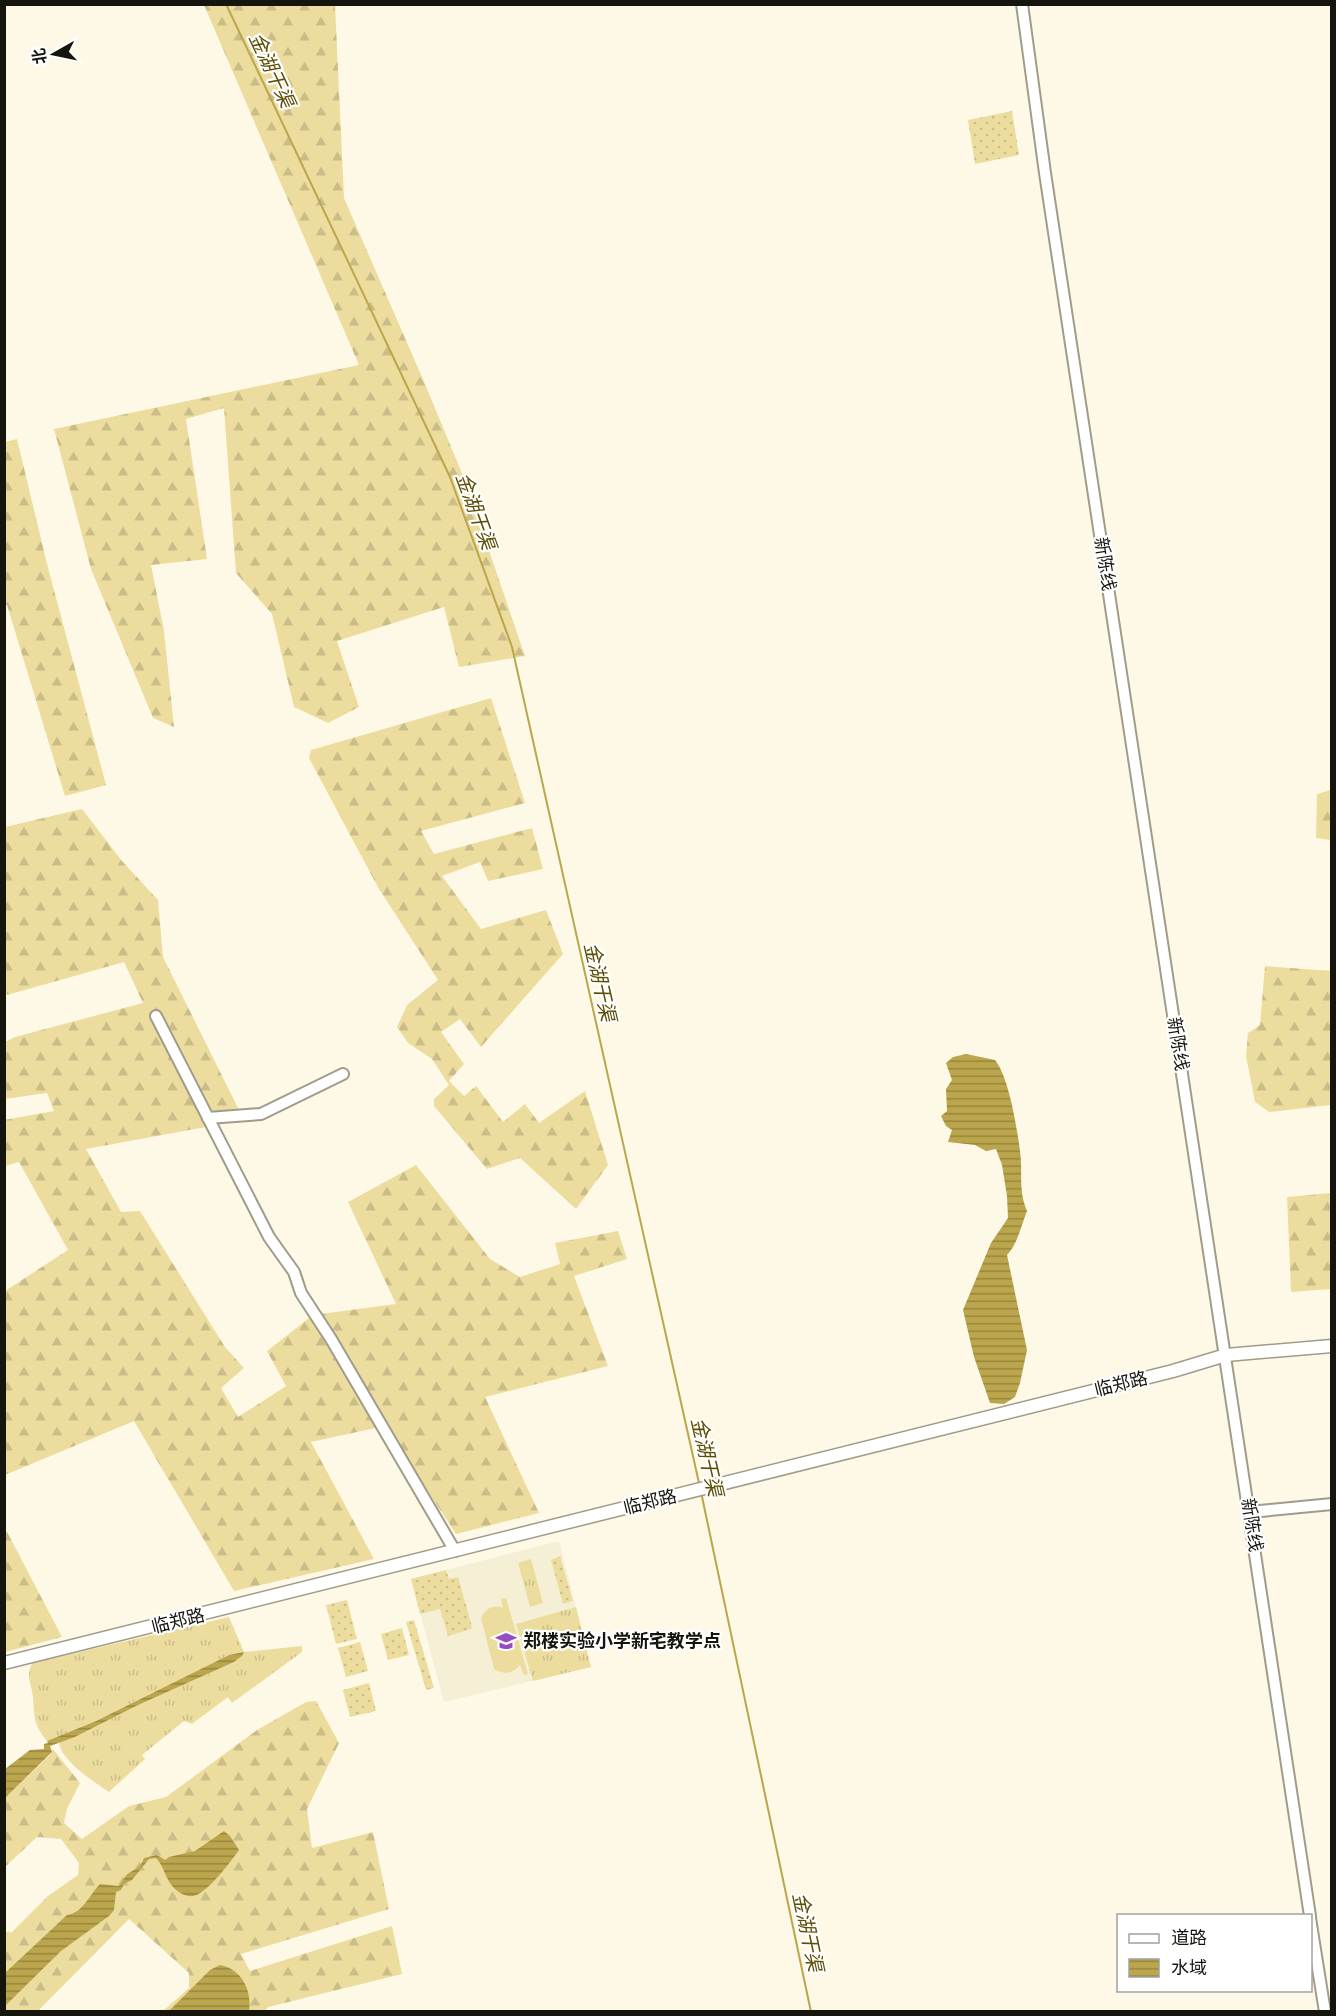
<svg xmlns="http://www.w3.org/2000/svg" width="1336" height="2016" font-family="'Roboto Condensed','Noto Sans SC',sans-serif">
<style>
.built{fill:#f5efd5}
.grass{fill:url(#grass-tufts)}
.forest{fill:url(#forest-firs)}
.garden{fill:url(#garden-dots)}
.pitch{fill:#ecdd9f}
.water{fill:url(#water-rules)}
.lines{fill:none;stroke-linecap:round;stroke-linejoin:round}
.stream{stroke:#bba64d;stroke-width:2}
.minor-casing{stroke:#a09c8b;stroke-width:14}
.major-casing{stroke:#a09c8b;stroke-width:15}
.minor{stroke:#fff;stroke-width:10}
.major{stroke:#fff;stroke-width:12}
.labels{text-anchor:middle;stroke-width:4.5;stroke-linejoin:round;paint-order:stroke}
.street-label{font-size:18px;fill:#15140d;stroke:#fff}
.poi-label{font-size:18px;font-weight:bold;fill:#15140d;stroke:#fff;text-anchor:start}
.water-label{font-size:20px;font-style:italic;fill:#5d4f06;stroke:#fff}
</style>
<defs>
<pattern id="grass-tufts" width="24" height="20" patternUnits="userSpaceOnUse" patternTransform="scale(1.5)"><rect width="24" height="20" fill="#ecdd9f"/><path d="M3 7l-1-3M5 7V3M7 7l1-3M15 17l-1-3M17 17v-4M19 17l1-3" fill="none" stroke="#cabd88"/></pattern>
<pattern id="forest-firs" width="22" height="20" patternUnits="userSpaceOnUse" patternTransform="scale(1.5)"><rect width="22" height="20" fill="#ecdd9f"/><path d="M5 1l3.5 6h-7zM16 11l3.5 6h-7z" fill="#cabd88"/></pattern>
<pattern id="garden-dots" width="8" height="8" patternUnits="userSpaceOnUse" patternTransform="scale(1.5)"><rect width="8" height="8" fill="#ecdd9f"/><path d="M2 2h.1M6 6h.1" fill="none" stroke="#cabd88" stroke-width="1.8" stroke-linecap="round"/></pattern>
<pattern id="water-rules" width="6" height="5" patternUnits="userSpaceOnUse" patternTransform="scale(1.5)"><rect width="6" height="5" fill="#bba64d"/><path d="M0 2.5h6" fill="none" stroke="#97863e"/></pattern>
</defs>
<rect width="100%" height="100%" fill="#fdf9e6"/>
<polygon class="built" points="559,1541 591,1667 444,1702 411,1579"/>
<g class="grass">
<polygon points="531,1559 543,1603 530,1607 518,1563"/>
<polygon points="576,1607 591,1667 533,1681 516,1624"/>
<path d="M229 1617 244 1652 302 1646V1652L232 1703 228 1697 192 1724 184 1721 142 1755 145 1759 109 1792C94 1782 60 1760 59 1742L75 1737 136 1706 234 1662 242 1656 229 1655 96 1721 47 1741C30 1720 36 1714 32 1691 29 1677 27 1677 32 1663Z"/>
</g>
<g class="forest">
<polygon points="204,5 335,5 344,198 425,384 466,483 525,656 459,667 444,607 337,641 359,707 328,723 294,707 272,614 236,573 224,408 186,419 207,559 151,565 164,631 174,727 153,718 91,569 54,429 359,365"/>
<polygon points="17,439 47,564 106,785 65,796 7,605 5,605 5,442"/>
<polygon points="491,698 525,803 421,831 434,854 532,828 543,869 488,881 480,862 442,876 481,929 546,910 563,954 481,1047 460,1019 441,1032 464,1064 449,1081 464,1096 476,1086 503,1122 525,1104 539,1123 585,1091 608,1165 576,1209 520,1158 487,1169 434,1106 434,1099 449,1085 432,1059 408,1043 397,1027 407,1005 438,980 379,889 309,758 311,750"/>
<polygon points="1331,790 1331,840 1316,838 1317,794"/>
<polygon points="82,809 122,861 158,900 163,957 244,1120 86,1149 121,1212 140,1211 225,1347 244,1368 221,1388 238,1417 286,1386 267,1351 313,1315 396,1304 348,1202 416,1165 490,1259 520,1277 560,1264 555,1243 618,1231 627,1259 574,1276 608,1366 485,1397 539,1513 456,1534 385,1426 311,1442 374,1559 234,1591 134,1421 5,1475 5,1291 68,1250 19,1162 5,1166 4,1120 54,1111 47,1093 5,1099 5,1042 15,1037 143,1003 124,962 7,995 5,989 5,827"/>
<polygon points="1265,966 1331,971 1331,1105 1269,1112 1255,1102 1246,1056 1248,1033 1260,1025"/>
<polygon points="1331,1193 1331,1289 1291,1292 1287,1197"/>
<polygon points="5,1528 62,1637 5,1652 4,1652"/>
<polygon points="316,1701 339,1743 307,1809 312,1848 373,1832 389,1909 241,1954 250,1971 392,1926 402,1974 268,2007 265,2011 163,2011 189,1988 189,1973 129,1919 38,2011 5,2011 5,1934 8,1931 11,1933 48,1896 78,1875 79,1863 61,1839 37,1837 5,1867 5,1798 50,1755 53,1749 80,1783 67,1809 64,1823 82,1839 129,1806 166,1797 257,1730 306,1702"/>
</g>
<g class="garden">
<polygon points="1012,111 1019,155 975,164 968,120"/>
<polygon points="560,1556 573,1601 563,1604 551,1560"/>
<polygon points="446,1570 449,1579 458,1577 472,1627 471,1629 448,1636 440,1609 420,1614 411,1579"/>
<polygon points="347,1600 357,1639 336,1644 326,1605"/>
<polygon points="414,1620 434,1688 426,1690 406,1622"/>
<polygon points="402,1628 409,1655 388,1660 381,1634"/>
<polygon points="360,1642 368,1671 346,1677 338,1648"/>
<polygon points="369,1683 376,1711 350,1717 343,1690"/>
</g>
<path class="pitch" d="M506 1598 528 1674 524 1675 520 1665C513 1674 503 1675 494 1669L481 1618C485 1609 493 1604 503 1608L501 1599Z"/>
<g class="water">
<path d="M966 1054 995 1060C1009 1077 1017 1128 1020 1151 1023 1173 1018 1189 1027 1211 1021 1226 1018 1243 1007 1255L1027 1350 1020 1383 1015 1397 1004 1404 990 1403 974 1357 963 1310 991 1243 1008 1218 1007 1196 1002 1165 996 1149 986 1151 975 1145 948 1142 952 1130 946 1126 941 1116 947 1111 946 1089 952 1080 946 1063 953 1057Z"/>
<polygon points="244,1652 242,1656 234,1662 136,1706 75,1737 50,1746 52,1752 5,1798 5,1769 30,1750 44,1749 44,1744 48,1743 47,1741 96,1721 229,1655"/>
<path d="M224 1831 230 1836 239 1850C231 1861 207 1894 193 1896 185 1897 178 1892 173 1887 165 1878 164 1866 156 1858L149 1859 132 1880 124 1884 121 1890 116 1892 114 1910 109 1916 61 1951 5 2006V1973L67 1915C82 1914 90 1894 100 1884L119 1886C123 1882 124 1876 129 1873 137 1868 141 1867 144 1858L157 1855 165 1860 169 1857 195 1851Z"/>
<path d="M220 1965C242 1969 252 1991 249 2011H169L210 1970Z"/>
</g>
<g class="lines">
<g class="stream">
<polyline points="226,4 450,477 512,647 699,1483"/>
<polyline points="701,1492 811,2012"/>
</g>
<g class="minor-casing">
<g id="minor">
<polyline points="1022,4 1045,173 1310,1916"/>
<polyline points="156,1016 269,1237 294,1272 301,1293 331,1339 455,1551"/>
<polyline points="208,1118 261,1114 343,1074"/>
<polyline points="1250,1512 1332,1504"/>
<polyline points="1310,1918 1325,2012"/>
</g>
</g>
<g class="major-casing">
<polyline id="major" points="4,1663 1173,1371 1226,1355 1332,1346"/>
</g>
<use href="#minor" class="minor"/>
<use href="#major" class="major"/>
</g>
<defs>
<g id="school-bare" transform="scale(1.62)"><path d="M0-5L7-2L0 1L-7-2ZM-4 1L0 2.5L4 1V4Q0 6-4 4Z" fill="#964dc0" stroke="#fff" stroke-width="2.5" paint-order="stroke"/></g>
</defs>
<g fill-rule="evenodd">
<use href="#school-bare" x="506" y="1641"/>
</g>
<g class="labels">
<g class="street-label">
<text transform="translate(1105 564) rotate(81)" y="6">新陈线</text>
<text transform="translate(1178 1044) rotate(81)" y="6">新陈线</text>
<text transform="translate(1121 1384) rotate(-14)" y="6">临郑路</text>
<text transform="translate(650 1502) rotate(-14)" y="6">临郑路</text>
<text transform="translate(1252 1525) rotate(81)" y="6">新陈线</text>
<text transform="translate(178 1621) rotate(-14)" y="6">临郑路</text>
</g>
<g class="poi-label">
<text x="523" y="1647">郑楼实验小学新宅教学点</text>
</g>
<g class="water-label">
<text transform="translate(272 70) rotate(65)" y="7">金湖干渠</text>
<text transform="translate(476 511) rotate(70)" y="7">金湖干渠</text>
<text transform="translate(600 982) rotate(77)" y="7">金湖干渠</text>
<text transform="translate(707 1457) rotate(77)" y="7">金湖干渠</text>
<text transform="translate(808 1932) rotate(78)" y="7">金湖干渠</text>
</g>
</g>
<rect width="1336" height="2016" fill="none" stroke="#15140d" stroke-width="12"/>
<rect x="1117" y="1914" width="195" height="78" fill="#ffffff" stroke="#a1a19e" stroke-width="1.5"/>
<rect x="1129" y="1934" width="30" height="9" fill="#ffffff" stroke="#a1a19e" stroke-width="1.5"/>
<text x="1171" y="1944" font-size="18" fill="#15140d">道路</text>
<rect x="1129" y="1959" width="30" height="18" fill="url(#water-rules)" stroke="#a1a19e" stroke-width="1.5"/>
<text x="1171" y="1974" font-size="18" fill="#15140d">水域</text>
<g transform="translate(54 54) rotate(261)" stroke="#ffffff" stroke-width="4.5" paint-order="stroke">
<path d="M0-4.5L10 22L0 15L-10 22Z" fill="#15140d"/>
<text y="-9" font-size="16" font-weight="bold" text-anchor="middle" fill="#15140d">北</text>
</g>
</svg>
